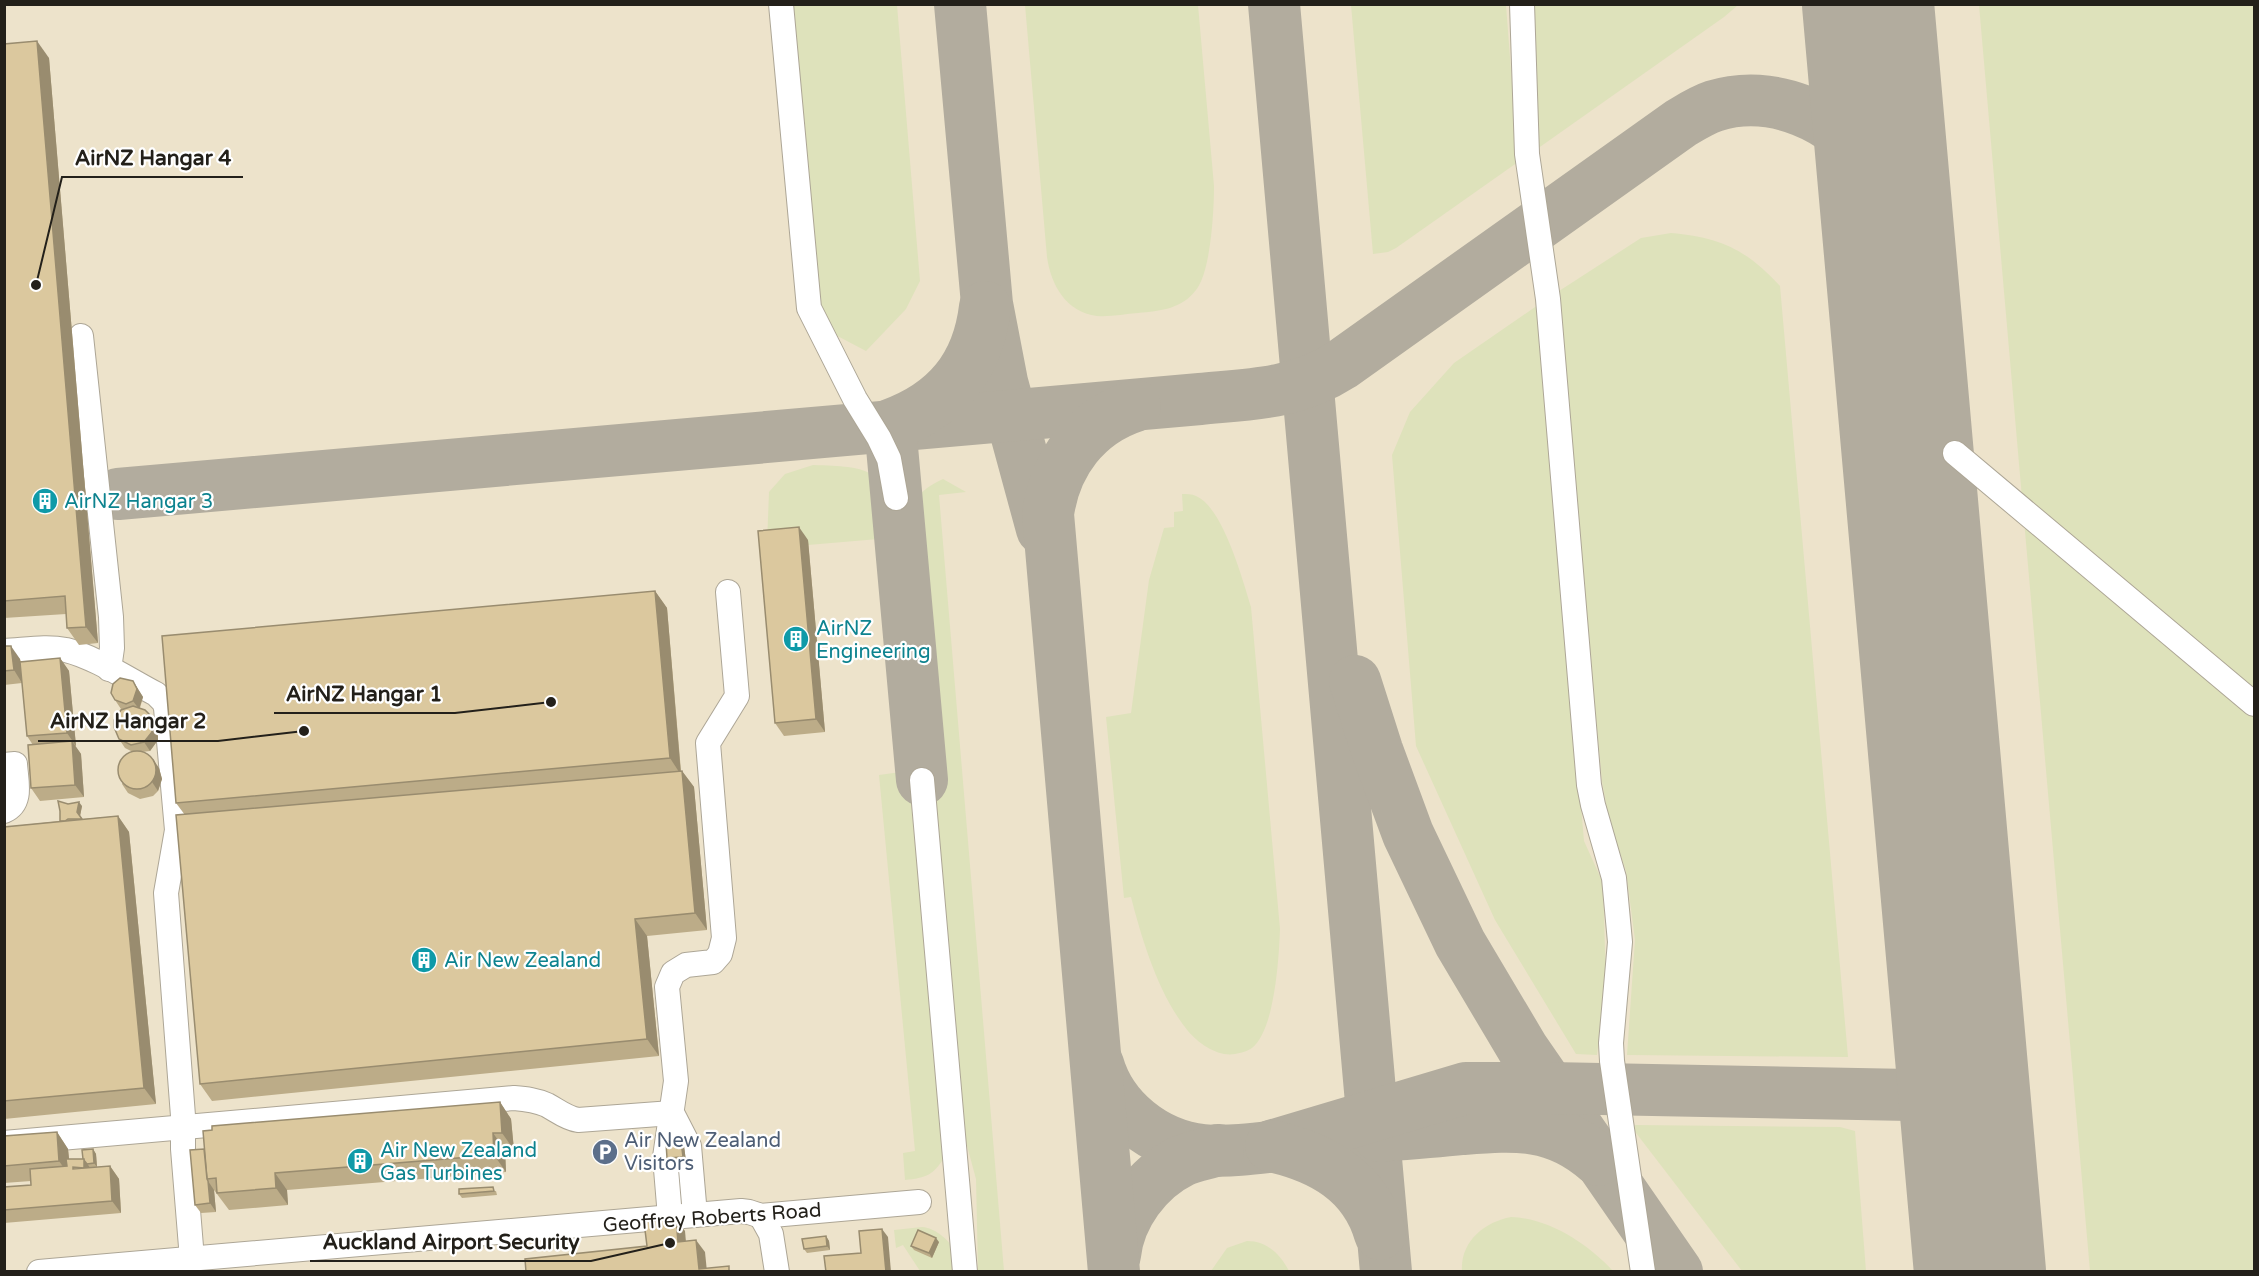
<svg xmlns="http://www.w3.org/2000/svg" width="2259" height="1276" font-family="'Varela Round',sans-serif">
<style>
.built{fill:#ede3cb}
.green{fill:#dee2bb}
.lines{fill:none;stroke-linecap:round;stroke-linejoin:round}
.taxiway{stroke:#b2ac9e;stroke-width:52}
.runway{stroke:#b2ac9e;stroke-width:132}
.minor-casing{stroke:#ada696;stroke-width:26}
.minor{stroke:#fff;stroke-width:24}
.wall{fill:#bcac88}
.shaded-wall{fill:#998c6f}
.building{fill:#dbc89e;stroke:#998c6f;stroke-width:1.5}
.labels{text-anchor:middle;stroke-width:4.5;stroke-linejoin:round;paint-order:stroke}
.culture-label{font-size:20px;fill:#0d838f;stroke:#fff;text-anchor:start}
.service-label{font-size:20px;fill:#4e5e75;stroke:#fff;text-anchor:start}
.street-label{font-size:20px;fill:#23201a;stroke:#fff}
.leader{fill:none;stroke:#23201a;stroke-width:2}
.callout-dot{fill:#23201a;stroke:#fff;stroke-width:2}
.callout-label{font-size:21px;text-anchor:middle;font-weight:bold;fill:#23201a;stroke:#fff;stroke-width:4.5;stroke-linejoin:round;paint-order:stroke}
</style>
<rect width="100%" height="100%" fill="#f7f0df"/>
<polygon class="built" points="5,5 2254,5 2254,1271 5,1272"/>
<g class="green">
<polygon points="792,5 897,5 920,281 906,309 866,351 828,331 819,309"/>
<path d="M1025 5H1198L1214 186C1214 211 1211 271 1196 290 1182 309 1160 311 1138 313 1125 314 1110 317 1097 316 1066 312 1051 285 1047 257Z"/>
<polygon points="1351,5 1506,5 1518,162 1396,248 1388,252 1373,254"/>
<polygon points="1532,5 1738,5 1724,17 1537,149"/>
<polygon points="1979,5 2254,5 2254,692 2022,498"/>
<path d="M1671 233C1720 237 1747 250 1780 286L1848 1057 1627 1055 1635 940 1626 871 1609 820 1602 781 1556 293 1641 238Z"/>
<polygon points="1538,305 1584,841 1603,883 1606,983 1597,1055 1576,1054 1495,920 1416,746 1392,455 1410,412 1454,363"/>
<path d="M813 465C881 467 884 471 890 538L808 545 767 544 769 492 785 474Z"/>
<path d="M943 479 966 492 939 495 1004 1271H978L976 1179 966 1142 911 548C909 512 907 496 943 479Z"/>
<path d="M1182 494C1186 494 1192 494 1196 496 1223 507 1243 581 1251 607L1280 929C1279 957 1275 1030 1252 1048 1248 1051 1241 1053 1235 1054 1218 1057 1199 1044 1188 1031 1159 996 1142 940 1131 897L1124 898 1106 717 1131 713 1149 580 1164 528 1174 527V512L1183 511Z"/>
<polygon points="2024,520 2254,714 2254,1271 2090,1271"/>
<path d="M908 771 945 1156C934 1175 926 1178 905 1180L903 1153 915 1151 879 775Z"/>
<polygon points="1635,1125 1840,1127 1855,1131 1866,1271 1742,1271 1633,1129"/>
<path d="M1511 1217C1549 1218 1588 1244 1613 1271H1462C1460 1242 1484 1222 1511 1217Z"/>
<path d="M922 1227C936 1228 953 1242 956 1256 957 1260 956 1267 956 1271H920L903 1245 896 1248 894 1230Z"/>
<path d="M1247 1241C1267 1241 1280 1254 1289 1271H1211L1227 1248Z"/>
</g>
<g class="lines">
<g class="taxiway">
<polyline points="960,4 987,304 1002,382 1042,529"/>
<polyline points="1274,4 1386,1272"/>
<path d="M118 494 1200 399C1251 394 1296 394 1341 365L1681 123C1691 117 1702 110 1714 106 1772 88 1838 116 1871 166 1878 177 1881 189 1885 200"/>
<polyline points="1355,681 1377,750 1408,834 1460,943 1523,1049 1677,1272"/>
<path d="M922 780 890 425C946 405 978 367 985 307"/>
<path d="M1098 1064C1111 1110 1155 1145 1203 1150 1234 1153 1273 1146 1304 1143"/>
<path d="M1379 1136C1407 1134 1435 1132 1463 1129 1516 1125 1555 1122 1598 1160"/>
<polyline points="1271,1146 1466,1088 1550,1088 1964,1096"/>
<path d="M1271 1146C1321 1157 1365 1181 1380 1234"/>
<path d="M1115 1255C1119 1216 1147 1178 1182 1161 1193 1156 1206 1154 1218 1150"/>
<path d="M1114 1272 1048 514C1055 463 1086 422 1135 406"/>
<polyline points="1970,1272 1975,1223"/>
</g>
<polyline class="runway" points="1868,4 1980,1272"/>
<g class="minor-casing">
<g id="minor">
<polyline points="781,4 809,308 855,399 879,438 889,459 896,498"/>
<polyline points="1522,4 1527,154 1548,299 1589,785 1593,805 1614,878 1620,942 1611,1043 1612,1061 1643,1272"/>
<polyline points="81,336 111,617 112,648 109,669"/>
<polyline points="1955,453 2254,704"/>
<path d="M4 651C25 650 46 646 66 650 95 657 129 680 156 694L164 702 166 708 177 830 166 893 183 1116V1149L192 1259"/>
<path d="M4 765 15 764C16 781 23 803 4 811"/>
<polyline points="922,780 965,1272"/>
<polyline points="672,1113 689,1146 695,1215"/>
<path d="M4 1143 514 1098C526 1099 536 1100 547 1105 558 1111 566 1118 578 1120L672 1113"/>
<polyline points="761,1216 771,1234 777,1272"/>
<polyline points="670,1217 665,1157 676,1081 667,987 673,973 686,965 713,962 720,954 724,938 708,743 737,696 728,592"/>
<polyline points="39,1272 741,1211 749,1212 761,1216 919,1202"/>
</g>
</g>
<use href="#minor" class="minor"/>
</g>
<g class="wall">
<polygon points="4,44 49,58 98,643 79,645 67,628 66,614 4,618"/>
<polygon points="808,540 825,732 784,736 775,723"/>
<polygon points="655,591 667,608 681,771 682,771 694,787 707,930 647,936 659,1056 212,1101 200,1084 185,815 176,803"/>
<polygon points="4,646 20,659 21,662 60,658 69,671 76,746 75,746 81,754 84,797 40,801 31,788 33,745 27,736 22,683 4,685"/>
<polygon points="133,681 143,697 140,708 155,722 158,728 158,740 150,751 142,752 159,768 162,779 158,791 153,796 140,799 128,793 122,784 133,752 125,748 119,739 122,709 121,709 115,700"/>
<polygon points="68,804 82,806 80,816 82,819 118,816 129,832 156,1104 4,1119 4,827 60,821"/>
<polygon points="500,1102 511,1119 514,1150 505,1150 506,1172 287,1190 288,1205 229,1210 214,1190 216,1212 201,1213 195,1205 204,1149"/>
<polygon points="57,1132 68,1149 69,1159 83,1159 93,1149 96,1154 97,1167 110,1166 119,1179 121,1213 4,1223 4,1187 31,1185 31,1181 4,1183 4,1136"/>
<polygon points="684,1146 686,1161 670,1162 667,1158"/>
<polygon points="496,1191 497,1195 462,1198 459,1194"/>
<polygon points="826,1236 829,1241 830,1250 807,1253 804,1249"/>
<polygon points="939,1242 932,1258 914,1250 911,1246"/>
</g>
<g class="shaded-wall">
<polygon points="37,41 49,58 98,643 86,627"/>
<polygon points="799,527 808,540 825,732 816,719"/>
<polygon points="655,591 667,608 681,775 670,758"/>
<polygon points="11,646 20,659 22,683 14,670"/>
<polygon points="60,658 69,671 76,746 67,733"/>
<polygon points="133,681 143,697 139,709 133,701"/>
<polygon points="149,714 158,728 158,740 150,751 144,742"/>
<polygon points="72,741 81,754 84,797 75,785"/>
<polygon points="153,759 159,768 162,779 158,791 152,782"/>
<polygon points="682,771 694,787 707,930 695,913"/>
<polygon points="79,802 82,806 80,816 77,812"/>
<polygon points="118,816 129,832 156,1104 144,1088"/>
<polygon points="635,919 647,936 659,1056 647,1039"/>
<polygon points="500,1102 511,1119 514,1150 502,1133"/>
<polygon points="57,1132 68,1149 71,1178 59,1161"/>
<polygon points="493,1133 505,1150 506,1172 494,1155"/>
<polygon points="681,1141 684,1146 686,1161 683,1157"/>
<polygon points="93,1149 96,1154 97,1167 94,1163"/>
<polygon points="84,1159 93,1172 84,1168"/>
<polygon points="110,1166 119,1179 121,1213 112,1201"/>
<polygon points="275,1173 287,1190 288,1205 276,1188"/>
<polygon points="208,1181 214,1190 216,1212 210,1203"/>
<polygon points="676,1219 685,1231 687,1254 678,1242"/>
<polygon points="882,1229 888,1237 891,1272 886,1272"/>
<polygon points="826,1236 829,1241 830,1250 827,1246"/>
<polygon points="936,1238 939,1242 932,1258 929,1253"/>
<polygon points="696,1240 705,1252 707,1272 699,1269"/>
</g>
<g class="building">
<polygon points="37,41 86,627 67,628 65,596 4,601 4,44"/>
<polygon points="799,527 816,719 775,723 758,531"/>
<polygon points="655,591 670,758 176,803 162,636"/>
<polygon points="4,646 11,646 14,670 4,671"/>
<polygon points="60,658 67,733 27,736 20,662"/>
<polygon points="120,678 133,681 137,689 133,701 126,704 115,700 111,693 113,684"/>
<polygon points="133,706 145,710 149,714 152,720 152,732 144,742 131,745 119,739 114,727 114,720 121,710"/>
<polygon points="72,741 75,785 31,788 28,745"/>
<circle cx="137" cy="770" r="19"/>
<polygon points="682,771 695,913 635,919 647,1039 200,1084 176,815"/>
<polygon points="58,801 68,804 79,802 77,812 82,819 68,819 65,821 60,821 60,811"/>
<polygon points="118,816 144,1088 4,1101 4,827"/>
<polygon points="500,1102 502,1133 493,1133 494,1155 275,1173 276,1188 217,1193 216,1178 207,1179 203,1131 212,1130 212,1126"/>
<polygon points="57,1132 59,1161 4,1166 4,1136"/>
<polygon points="681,1141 683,1157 667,1158 666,1143"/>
<polygon points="93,1149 94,1163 87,1164 83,1159 82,1150"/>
<polygon points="204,1149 207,1179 208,1181 210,1203 195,1205 190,1150"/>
<polygon points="66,1159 84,1159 84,1168 73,1167 73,1169 110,1166 112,1201 4,1210 4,1187 31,1185 30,1169 67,1166"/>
<polygon points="493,1187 494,1191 459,1194 459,1189"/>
<polygon points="676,1219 678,1242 696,1240 699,1269 729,1266 729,1272 526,1272 525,1259 647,1246 644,1222"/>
<polygon points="882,1229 886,1272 826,1272 824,1256 861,1253 859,1231"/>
<polygon points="918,1230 936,1238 929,1253 911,1246"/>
<polygon points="826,1236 827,1246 804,1249 802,1239"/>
</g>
<defs>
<g id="building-disc" transform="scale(1.35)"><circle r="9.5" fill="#0f9aa8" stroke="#fff"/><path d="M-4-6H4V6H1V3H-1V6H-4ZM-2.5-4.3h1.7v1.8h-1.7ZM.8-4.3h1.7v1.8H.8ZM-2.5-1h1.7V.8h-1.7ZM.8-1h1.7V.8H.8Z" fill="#fff"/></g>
<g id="parking-disc" transform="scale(1.35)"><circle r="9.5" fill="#5c6f8a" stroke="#fff"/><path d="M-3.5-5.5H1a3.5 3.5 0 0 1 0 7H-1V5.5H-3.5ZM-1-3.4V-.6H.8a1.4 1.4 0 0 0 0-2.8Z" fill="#fff"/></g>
</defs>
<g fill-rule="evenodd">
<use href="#building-disc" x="45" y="501"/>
<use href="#building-disc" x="796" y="639"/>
<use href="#building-disc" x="424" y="960"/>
<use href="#parking-disc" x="605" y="1152"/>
<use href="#building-disc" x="360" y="1161"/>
</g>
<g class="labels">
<g class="culture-label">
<text x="64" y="508">AirNZ Hangar 3</text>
<text x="816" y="635">AirNZ<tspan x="816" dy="23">Engineering</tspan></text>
<text x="444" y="967">Air New Zealand</text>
<text x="380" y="1157">Air New Zealand<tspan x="380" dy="23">Gas Turbines</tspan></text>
</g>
<g class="service-label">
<text x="624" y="1147">Air New Zealand<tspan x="624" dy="23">Visitors</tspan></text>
</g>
<g class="street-label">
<text transform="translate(712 1217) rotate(-4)" y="7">Geoffrey Roberts Road</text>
</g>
</g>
<path class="leader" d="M36 285L62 177H243M551 702L455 713H274M304 731L218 741H38M670 1243L591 1261H310"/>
<g class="callout-dot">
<circle cx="36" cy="285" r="6"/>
<circle cx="551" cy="702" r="6"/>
<circle cx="304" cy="731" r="6"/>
<circle cx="670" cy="1243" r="6"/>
</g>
<g class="callout-label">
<text x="153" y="165">AirNZ Hangar 4</text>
<text x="364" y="701">AirNZ Hangar 1</text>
<text x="128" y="728">AirNZ Hangar 2</text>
<text x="451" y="1249">Auckland Airport Security</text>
</g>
<rect width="2259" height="1276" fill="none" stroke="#23201a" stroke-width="12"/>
</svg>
